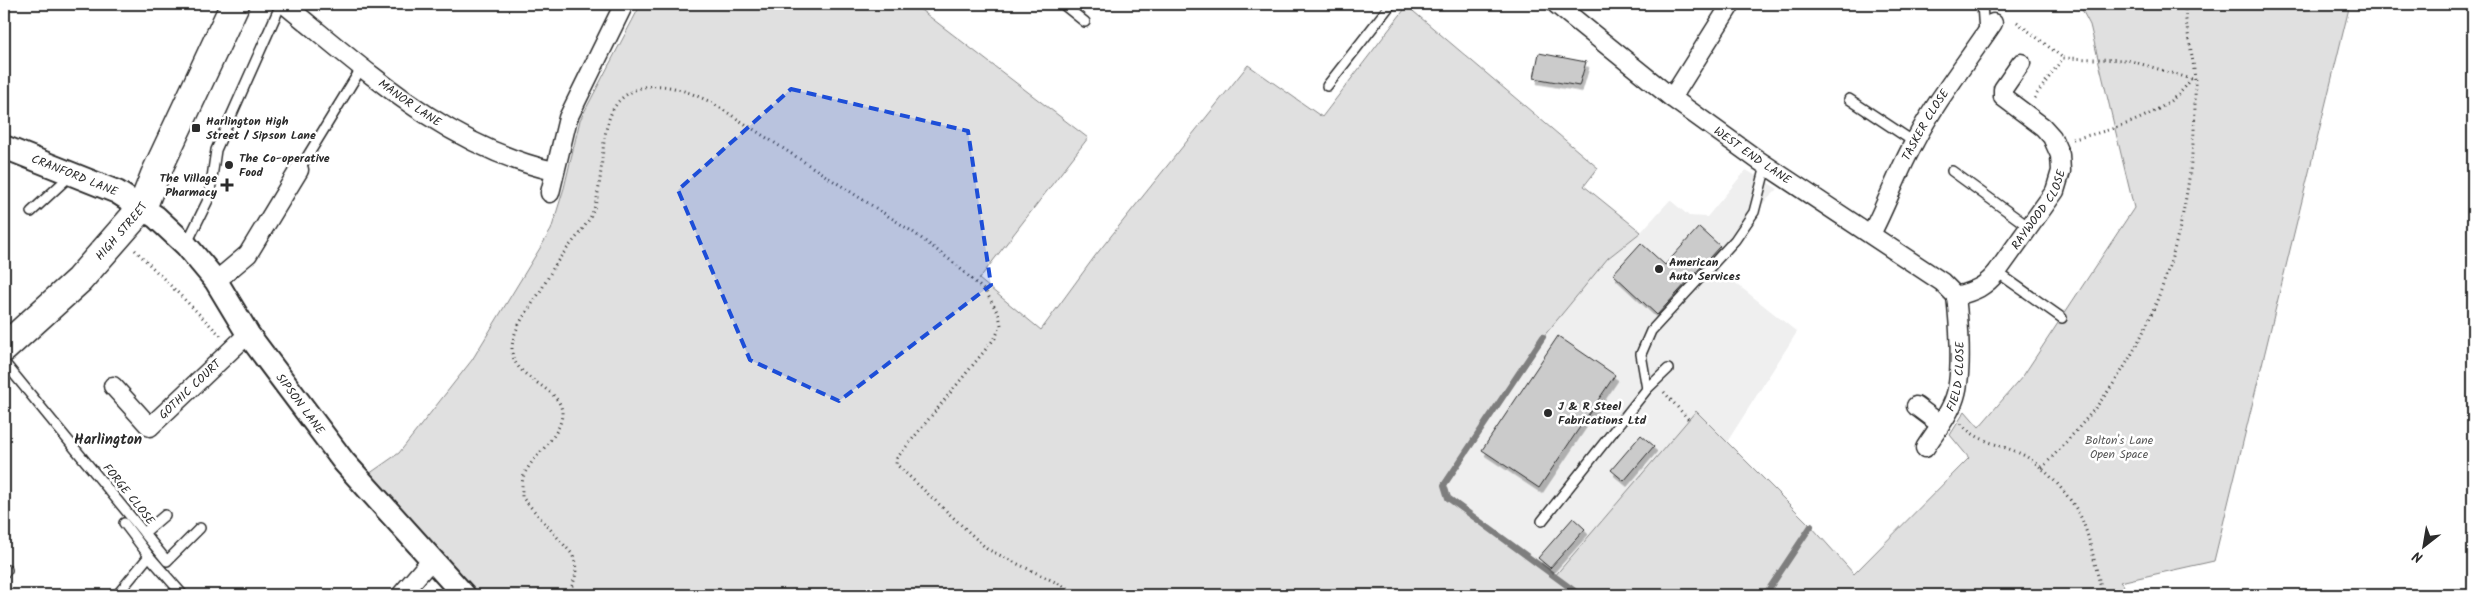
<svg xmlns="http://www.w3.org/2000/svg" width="2477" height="599" font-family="Kalam,sans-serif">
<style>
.built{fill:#efefef}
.green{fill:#e0e0e0;stroke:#868686}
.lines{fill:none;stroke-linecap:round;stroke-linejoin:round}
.stream{stroke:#7e7e7e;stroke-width:6}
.building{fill:#cbcbcb;stroke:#2b2b2b;filter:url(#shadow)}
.service-casing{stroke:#2b2b2b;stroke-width:12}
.minor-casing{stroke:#2b2b2b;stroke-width:21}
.tertiary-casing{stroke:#2b2b2b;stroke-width:26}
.primary-casing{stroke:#2b2b2b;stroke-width:31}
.path{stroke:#2b2b2b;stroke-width:3;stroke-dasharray:1 4;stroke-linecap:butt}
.service{stroke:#fff;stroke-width:9}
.minor{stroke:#fff;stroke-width:18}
.tertiary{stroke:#fff;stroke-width:22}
.primary{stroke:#fff;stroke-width:28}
.marked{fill:#1d4ed8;fill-opacity:0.2;stroke:#1d4ed8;stroke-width:4;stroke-dasharray:10 6;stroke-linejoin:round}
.poi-dot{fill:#2b2b2b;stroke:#fff;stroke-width:2}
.labels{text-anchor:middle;stroke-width:5;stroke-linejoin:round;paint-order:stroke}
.street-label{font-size:12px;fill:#2b2b2b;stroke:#fff}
.poi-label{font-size:12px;font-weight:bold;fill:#2b2b2b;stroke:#fff;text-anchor:start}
.park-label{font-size:12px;fill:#585858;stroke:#fff}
.quarter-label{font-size:15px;font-weight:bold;fill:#2b2b2b;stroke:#fff}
</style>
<defs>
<filter id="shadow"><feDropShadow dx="3" dy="5.5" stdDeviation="0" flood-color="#0004"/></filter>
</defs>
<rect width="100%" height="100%" fill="#fff"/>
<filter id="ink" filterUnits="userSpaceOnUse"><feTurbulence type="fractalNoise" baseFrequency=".02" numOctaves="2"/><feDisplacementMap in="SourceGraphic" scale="10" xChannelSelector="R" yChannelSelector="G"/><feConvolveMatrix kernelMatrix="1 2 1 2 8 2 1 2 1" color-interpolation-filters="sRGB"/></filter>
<g filter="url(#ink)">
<polygon class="built" points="1746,170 1778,189 1754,212 1713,265 1797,332 1727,442 1811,526 1583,595 1448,498 1444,485 1543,337 1608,258 1641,232 1670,200 1689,216 1707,217"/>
<polygon class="green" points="641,4 913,4 1088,138 979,279 1041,330 1095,256 1248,65 1322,117 1407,6 1598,168 1584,186 1641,232 1608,258 1543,337 1444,485 1448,498 1554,577 1696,411 1811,526 1854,574 1969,458 1950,435 1965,411 1979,427 2023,376 2134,208 2090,25 2079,4 2350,4 2214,561 2120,582 2132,595 479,595 366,476 399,453 472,360 551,230 564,188 580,120"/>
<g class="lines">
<g class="stream">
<polyline points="1543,337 1444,485 1448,498 1580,595"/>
<polyline points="1765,595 1811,526"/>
</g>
</g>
<g class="building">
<polygon points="1539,53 1586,62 1579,86 1534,78"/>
<polygon points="1699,227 1720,246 1657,315 1613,274 1641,243 1665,265"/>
<polygon points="1558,336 1615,375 1539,488 1482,450"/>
<polygon points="1641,435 1654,446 1624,481 1611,470"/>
<polygon points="1573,518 1585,529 1550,568 1538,558"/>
</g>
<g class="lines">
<g class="service-casing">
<g id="service">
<polyline points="1982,4 1984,33"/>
<polyline points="1065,6 1085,22"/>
<polyline points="1327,86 1391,4"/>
<polyline points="1849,99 1914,142"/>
<polyline points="299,170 362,67"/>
<polyline points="1952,171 2029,227"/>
<polyline points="31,212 71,175"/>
<polyline points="186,245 209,198 216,150 281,4"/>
<polyline points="1997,272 2062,318"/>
<polyline points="4,362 167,561 200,528"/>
<polyline points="1647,389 1668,369"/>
<polyline points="1542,521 1647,389 1641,354 1651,331 1735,240 1754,212 1766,166"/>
<polyline points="144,533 165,515"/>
<polyline points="149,556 183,595"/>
<polyline points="4,573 7,570"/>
<polyline points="117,595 149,556 124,523"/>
</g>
</g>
<g class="minor-casing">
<g id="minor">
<path id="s1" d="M284 4C367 71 447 147 554 171"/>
<path id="s2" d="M1556 4 1672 98 1758 160 1942 282 1956 296"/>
<polyline points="1672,98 1731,4"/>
<polyline points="550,193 568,118 624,4"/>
<path id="s3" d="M1871 234C1887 204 1898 171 1915 141 1937 99 1967 62 1993 23"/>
<polyline points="216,281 248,254 299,170"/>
<path id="s4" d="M1956 296C1975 291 1985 287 1997 272L2055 191 2061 171 2060 155 2052 137 2043 127 2003 97V89L2021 63"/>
<path id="s5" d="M113 386 150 427 248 334"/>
<polyline points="1916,406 1940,424"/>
<path id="s6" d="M1925 448C1935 432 1949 416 1955 397 1963 373 1959 322 1956 296"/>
<polyline points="401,595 431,560"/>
</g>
</g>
<g class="tertiary-casing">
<g id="tertiary">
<path id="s7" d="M4 147 117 192 156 217 186 245 216 281 248 334 344 462 464 595"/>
</g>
</g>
<g class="primary-casing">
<g id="primary">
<path id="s8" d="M4 348 79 280 142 208 155 175 235 4"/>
</g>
</g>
<g class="path">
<polyline points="2017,22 2063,58"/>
<polyline points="2034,98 2063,58 2128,60 2195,80"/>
<path d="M2073 139C2113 130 2168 115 2191 79"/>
<polyline points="135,250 221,336"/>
<polyline points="1664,392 1689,420"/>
<path d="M1961 424C1980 444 2003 444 2025 456 2045 467 2075 501 2083 522 2092 545 2096 571 2103 595"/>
<path d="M2042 468C2070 438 2099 407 2121 372 2174 288 2197 180 2195 82 2194 56 2185 30 2185 4"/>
<path d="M567 595C576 580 579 570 572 554L522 497C522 488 521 479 526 471 536 453 560 437 562 415 564 386 511 381 512 348 513 329 526 313 536 298 544 286 550 273 557 262 568 246 582 233 591 216 607 183 596 124 620 100 648 74 682 89 711 102L913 232 954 263 986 292 999 315 1001 325 995 338 897 458 896 464 987 549 1082 595"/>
</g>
<use href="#service" class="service"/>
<use href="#minor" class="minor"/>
<use href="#tertiary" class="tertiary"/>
<use href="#primary" class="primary"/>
</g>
</g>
<path class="marked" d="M791 89 968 131 991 285 839 401 750 360 678 190Z"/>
<g class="poi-dot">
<rect x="191" y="123" width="10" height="10" rx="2.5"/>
<circle cx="229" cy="165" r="5"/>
<path d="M224.5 177.5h5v5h5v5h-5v5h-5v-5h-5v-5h5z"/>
<circle cx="1659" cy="269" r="5"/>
<circle cx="1548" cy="413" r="5"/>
</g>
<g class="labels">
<g class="street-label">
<text dy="4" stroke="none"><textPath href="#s1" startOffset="160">MANOR LANE</textPath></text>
<text dy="4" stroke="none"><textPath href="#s3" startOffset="122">TASKER CLOSE</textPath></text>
<text dy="4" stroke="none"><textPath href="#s2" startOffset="248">WEST END LANE</textPath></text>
<text dy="4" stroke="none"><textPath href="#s7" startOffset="76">CRANFORD LANE</textPath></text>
<text dy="4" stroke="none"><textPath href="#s4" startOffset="124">RAYWOOD CLOSE</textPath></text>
<text dy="4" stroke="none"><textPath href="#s8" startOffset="166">HIGH STREET</textPath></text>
<text dy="4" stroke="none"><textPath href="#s6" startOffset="80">FIELD CLOSE</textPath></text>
<text dy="4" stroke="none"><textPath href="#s5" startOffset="110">GOTHIC COURT</textPath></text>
<text dy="4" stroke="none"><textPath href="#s7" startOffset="405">SIPSON LANE</textPath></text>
<text transform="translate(129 494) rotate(51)" y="4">FORGE CLOSE</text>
</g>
<g class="poi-label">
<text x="206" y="125">Harlington High<tspan x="206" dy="14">Street / Sipson Lane</tspan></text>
<text x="239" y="162">The Co-operative<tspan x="239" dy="14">Food</tspan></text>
<text x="217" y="182" text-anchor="end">The Village<tspan x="217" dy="14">Pharmacy</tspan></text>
<text x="1669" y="266">American<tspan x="1669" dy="14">Auto Services</tspan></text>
<text x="1558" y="410">J &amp; R Steel<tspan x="1558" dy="14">Fabrications Ltd</tspan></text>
</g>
<g class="park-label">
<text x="2119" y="444">Bolton's Lane<tspan x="2119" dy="14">Open Space</tspan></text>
</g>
<g class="quarter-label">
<text x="108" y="444">Harlington</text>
</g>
</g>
<rect width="2477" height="599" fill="none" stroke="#fff" stroke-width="20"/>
<rect x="10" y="10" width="2457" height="579" fill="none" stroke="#2b2b2b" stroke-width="2" filter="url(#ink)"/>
<g transform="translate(2424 546) rotate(211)" stroke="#ffffff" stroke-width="4" paint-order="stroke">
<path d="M0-4L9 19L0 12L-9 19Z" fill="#2b2b2b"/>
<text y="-8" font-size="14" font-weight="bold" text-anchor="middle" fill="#2b2b2b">N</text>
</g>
</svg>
